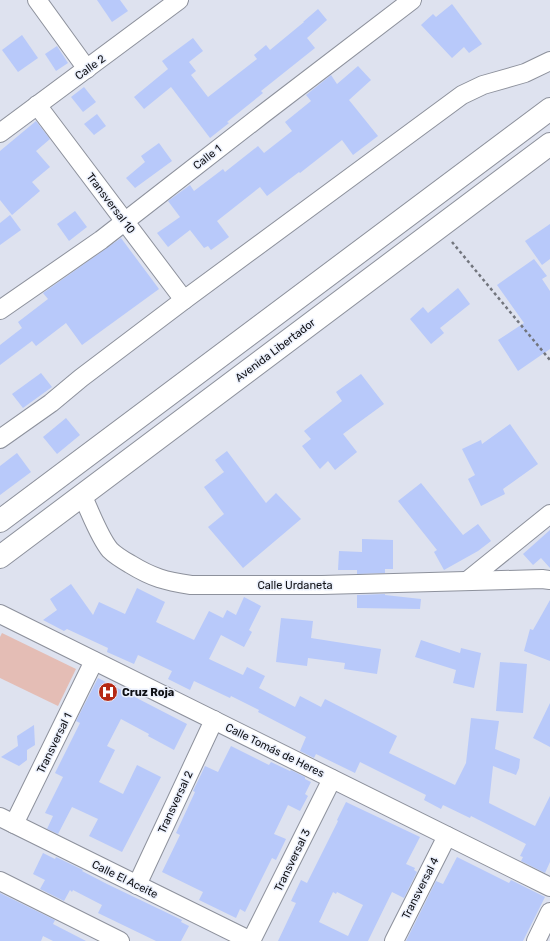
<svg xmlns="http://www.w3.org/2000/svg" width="550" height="941" font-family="Rubik,sans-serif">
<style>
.green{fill:#e4bdb5}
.building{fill:#b8c9fa;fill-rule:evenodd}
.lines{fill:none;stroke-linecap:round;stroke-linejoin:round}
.minor-casing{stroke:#8d919c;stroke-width:20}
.primary-casing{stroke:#8d919c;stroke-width:24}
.path{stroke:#72757d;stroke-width:2.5;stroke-dasharray:3 3;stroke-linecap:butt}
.minor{stroke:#fff;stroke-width:18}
.primary{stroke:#fff;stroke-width:22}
.labels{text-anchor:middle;stroke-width:3;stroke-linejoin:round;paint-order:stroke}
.street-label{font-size:11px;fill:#0e0f13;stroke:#ebf0fc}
.poi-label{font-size:11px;font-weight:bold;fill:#0e0f13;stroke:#ebf0fc;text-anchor:start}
</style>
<rect width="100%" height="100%" fill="#dee2ef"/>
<polygon class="green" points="2,633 76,669 58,706 0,678 0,637"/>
<g class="building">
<polygon points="97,0 120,0 128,11 112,22"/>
<polygon points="452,4 482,44 469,53 464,47 452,58 421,25 433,14 436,17"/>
<polygon points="318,9 327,20 307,38 315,48 261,91 263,93 227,122 229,123 210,138 171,87 144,109 134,97 168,69 162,61 193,38 203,51 189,62 196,71 191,75 208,97 257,59 254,55 266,45 270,50 304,22 303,22"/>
<polygon points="22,35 38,58 18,72 2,50"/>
<polygon points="57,46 68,63 56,71 45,54"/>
<polygon points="358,66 371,80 349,100 378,136 353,155 342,140 300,173 299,172 267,196 260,187 217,221 229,237 211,250 208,246 204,248 190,230 168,247 157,233 180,217 168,201 190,185 194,191 223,169 225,172 258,146 264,153 292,131 285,122 311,101 306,95 331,75 337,84"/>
<polygon points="84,87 96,102 83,112 71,97"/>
<polygon points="97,114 106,126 94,135 84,124"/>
<polygon points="36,121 50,139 36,151 50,167 32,182 40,191 12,215 0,200 0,151"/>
<polygon points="159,143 172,161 135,188 126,178 145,162 141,156"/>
<polygon points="75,211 87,227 69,241 57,224"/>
<polygon points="10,215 21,230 0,245 0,223"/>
<polygon points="550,224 550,259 542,265 525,241"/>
<polygon points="121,238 159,289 82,345 66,323 36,346 32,341 0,365 0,345 22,328 18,322 48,299 43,293"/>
<polygon points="534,259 547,276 542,279 550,291 550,349 518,371 498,340 524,323 497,285"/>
<polygon points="458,288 470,304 440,328 444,333 431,344 410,319 423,307 428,313"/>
<polygon points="41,373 52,387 23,408 12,394"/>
<polygon points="361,374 384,404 343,434 357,452 335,470 328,461 320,469 302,446 311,439 304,431 342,401 336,392"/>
<polygon points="66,418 80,435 57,454 43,437"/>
<polygon points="510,424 538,464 503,489 505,494 481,506 468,479 475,475 462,449 481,440 482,444"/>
<polygon points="227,451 266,503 276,493 301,519 243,568 208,527 224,514 204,487 224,472 215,460"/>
<polygon points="17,453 31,472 0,495 0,466"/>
<polygon points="421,483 463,535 478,524 491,541 478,551 444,570 434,552 437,550 398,501"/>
<polygon points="550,530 550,568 541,558 533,565 523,554"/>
<polygon points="362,539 393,540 393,569 385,569 385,573 357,574 357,570 338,570 339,551 362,552"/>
<polygon points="71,584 93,615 99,602 125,614 137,588 165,602 156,622 194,640 209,611 223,618 227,610 236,615 244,597 261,606 249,630 252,632 244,647 221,635 209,659 243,675 247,667 265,676 259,688 295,707 300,696 321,707 325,699 378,726 397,736 389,753 455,785 466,763 471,718 499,721 495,749 520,759 519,768 516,775 493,766 489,803 535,826 550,796 550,862 545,873 521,861 523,857 520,856 526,844 471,816 470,818 443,805 441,809 424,800 426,795 360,762 355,773 316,754 314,758 300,751 306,737 258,712 259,710 231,696 230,698 194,681 190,690 168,679 172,671 138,655 134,664 107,652 108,648 67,629 64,631 43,620 57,610 50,599"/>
<polygon points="385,594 385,595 421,599 420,609 357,608 357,595"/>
<polygon points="550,600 550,661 524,651 530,629 533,630"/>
<polygon points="281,618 313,621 311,638 381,649 377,674 344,669 345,663 308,658 307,666 276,662"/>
<polygon points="421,640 460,653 461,648 481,653 474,688 453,683 456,670 415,657"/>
<polygon points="500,662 527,664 523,713 496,711"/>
<polygon points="98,678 187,724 174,750 148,736 149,734 121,719 107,746 115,750 99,782 123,794 137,765 161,777 122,852 89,836 98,819 72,807 58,834 47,829 53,816 45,813 63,777 55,773 80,723 76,721"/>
<polygon points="550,703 550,747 533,738"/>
<polygon points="34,725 35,745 27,750 27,760 19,766 1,757 18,746 17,736"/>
<polygon points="231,746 269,765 271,762 290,771 291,770 305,777 305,779 311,782 305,794 308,796 300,811 288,805 274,834 286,839 276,860 272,858 245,912 240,909 236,918 199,900 203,892 162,872 180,835 176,833 195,792 193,791 205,766 218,772"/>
<path d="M346 802 420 837 406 864 415 868 414 870 417 872 404 898 392 892 368 941H278L296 903 291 901 301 880 307 883 338 821 337 820ZM333 892 336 894 337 892 363 905 348 936 319 922Z"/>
<polygon points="43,853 55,859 56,857 83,870 82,871 107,884 182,920 181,922 189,926 181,941 156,941 98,913 102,905 73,890 72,892 70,890 64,901 40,889 45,880 33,874"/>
<polygon points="457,857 509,883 511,880 545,897 523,941 406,941 436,881 443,884"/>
<polygon points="0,893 55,920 53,924 86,941 53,941 43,936 41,941 0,941"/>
</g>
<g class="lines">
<g class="minor-casing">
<g id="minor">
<polyline points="37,0 87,69"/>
<polyline points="37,105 184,300"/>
<polyline points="0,133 179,0"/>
<polyline points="0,310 101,240 263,114 412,0"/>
<polyline points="0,439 51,403 81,378 184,300 462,95 483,85 525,73 550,61"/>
<path d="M82 495C90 511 99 537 110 550 116 556 123 560 130 564 153 578 165 581 191 585H322L542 579 550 580"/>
<polyline points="467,581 550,514"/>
<polyline points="0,614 550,887"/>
<polyline points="0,817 251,941"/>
<polyline points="14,824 94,661"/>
<polyline points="0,881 120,941"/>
<polyline points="137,885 214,720"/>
<polyline points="251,941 332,779"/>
<polyline points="394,941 447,836"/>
<polyline points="536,941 550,912"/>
</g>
</g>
<g class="primary-casing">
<g id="primary">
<polyline points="0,521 550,109"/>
<polyline points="0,557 550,144"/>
</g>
</g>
<polyline class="path" points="452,242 550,360"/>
<use href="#minor" class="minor"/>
<use href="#primary" class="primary"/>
</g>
<defs>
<g id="hospital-disc" transform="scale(1)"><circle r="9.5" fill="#b52814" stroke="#ebf0fc"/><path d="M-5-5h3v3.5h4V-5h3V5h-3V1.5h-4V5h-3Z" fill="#fff"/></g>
</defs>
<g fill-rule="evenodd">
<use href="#hospital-disc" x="108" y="692"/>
</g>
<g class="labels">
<g class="street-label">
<text transform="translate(90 67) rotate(-36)" y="4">Calle 2</text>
<text transform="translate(207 157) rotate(-38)" y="4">Calle 1</text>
<text transform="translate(111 203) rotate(53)" y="4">Transversal 10</text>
<text transform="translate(275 350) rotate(-37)" y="4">Avenida Libertador</text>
<text x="295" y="589">Calle Urdaneta</text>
<text transform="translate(54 743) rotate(-64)" y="4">Transversal 1</text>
<text transform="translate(275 750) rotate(26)" y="4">Calle Tomás de Heres</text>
<text transform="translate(175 802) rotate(-65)" y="4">Transversal 2</text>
<text transform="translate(292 860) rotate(-64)" y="4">Transversal 3</text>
<text transform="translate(125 879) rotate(26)" y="4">Calle El Aceite</text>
<text transform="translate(420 888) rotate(-63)" y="4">Transversal 4</text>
</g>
<g class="poi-label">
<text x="122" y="696">Cruz Roja</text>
</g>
</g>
</svg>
